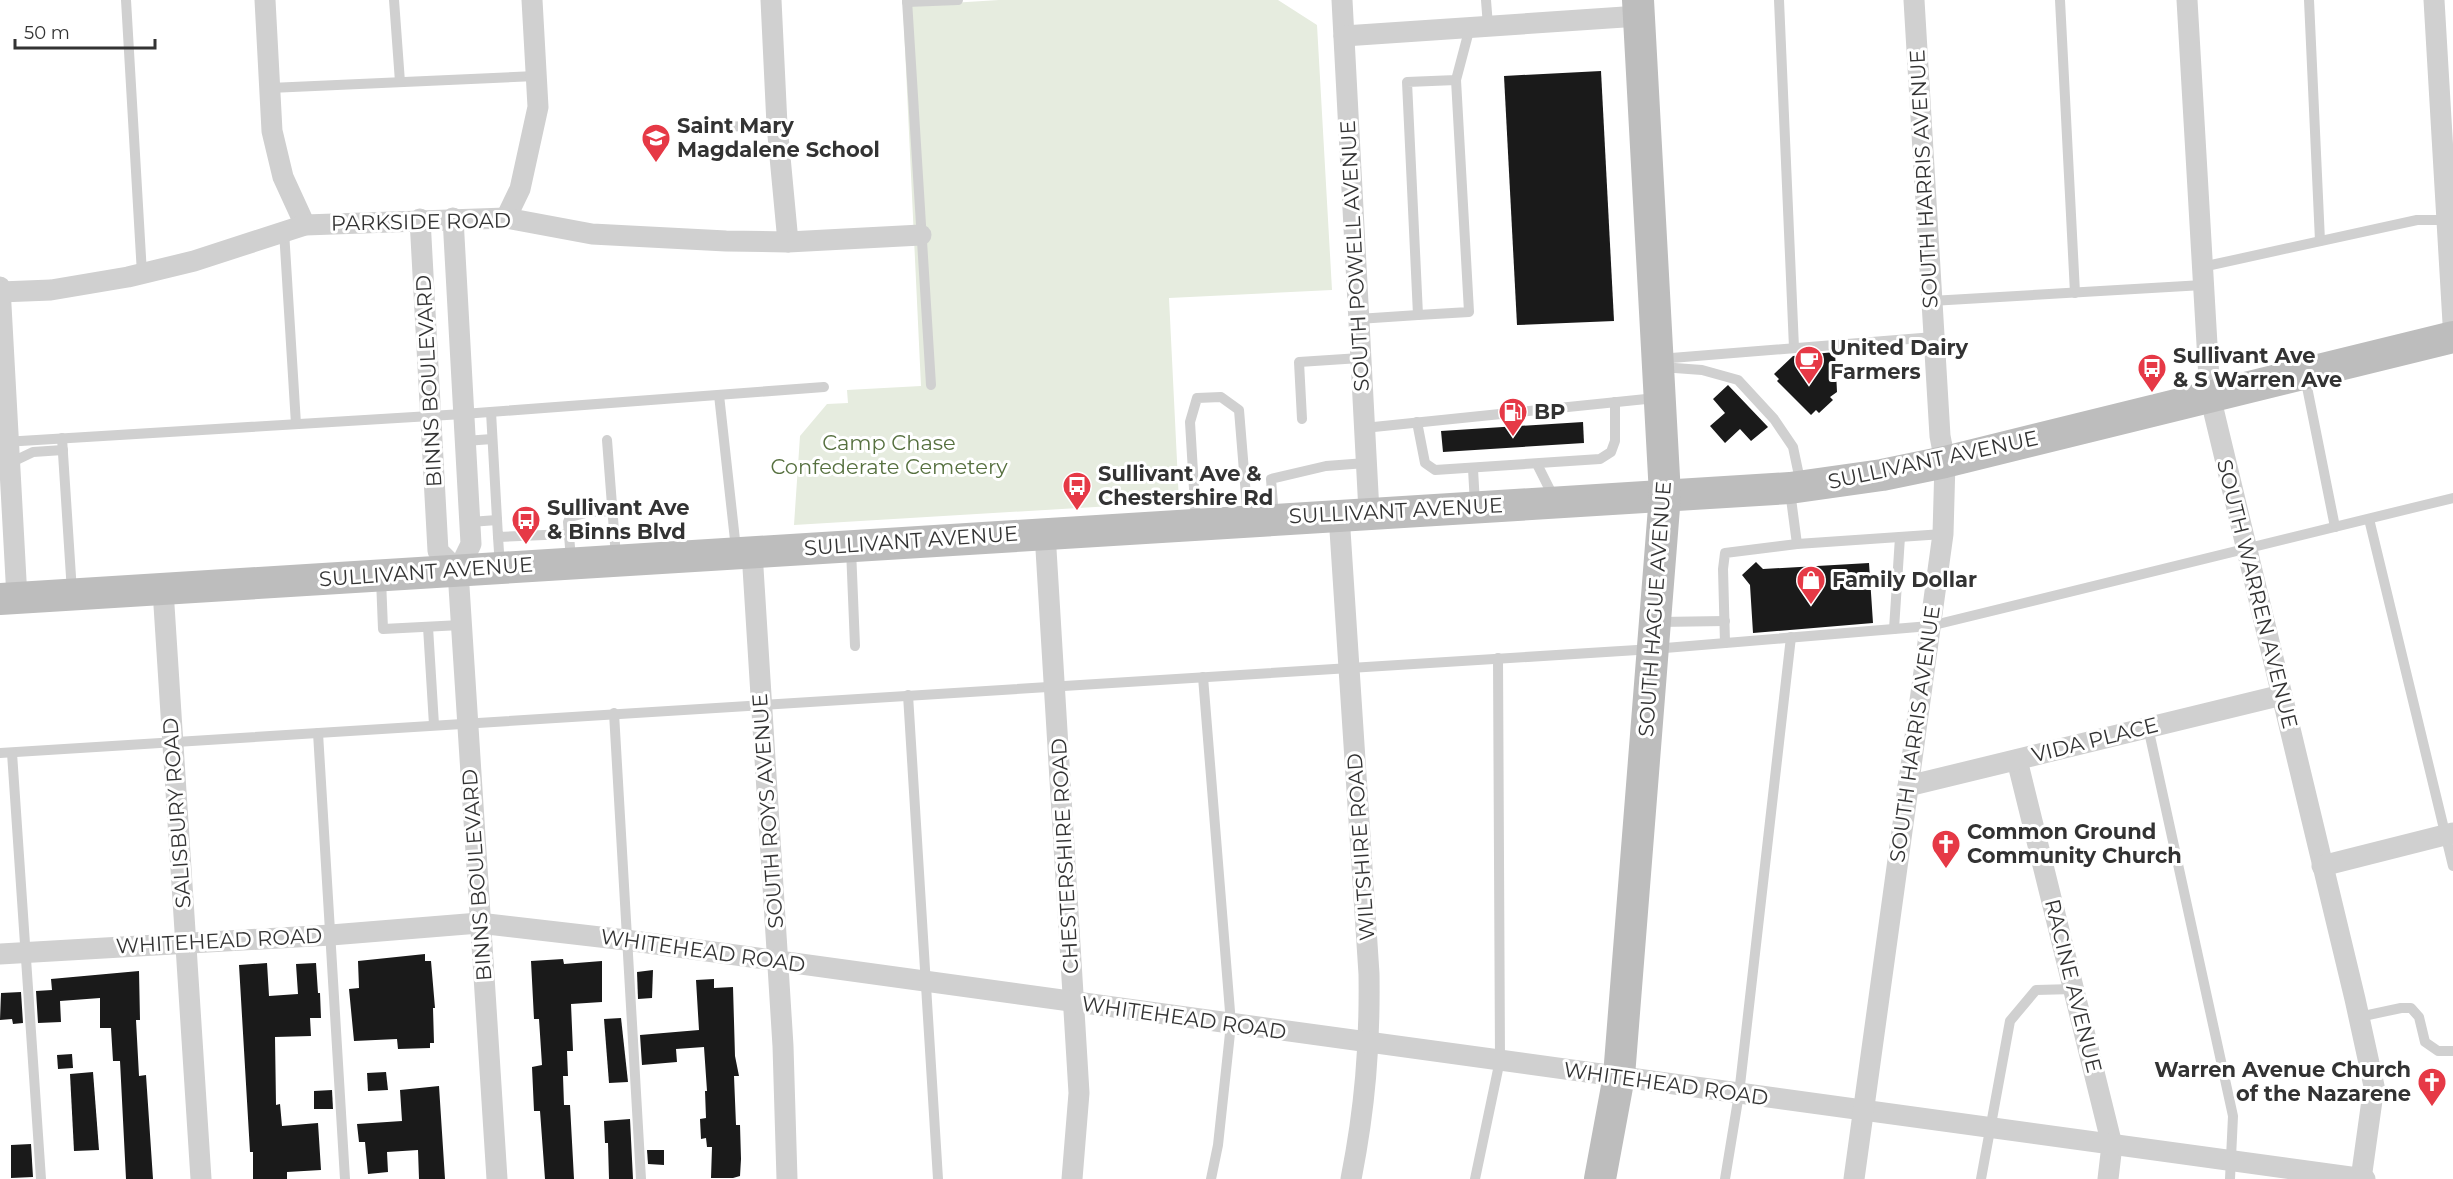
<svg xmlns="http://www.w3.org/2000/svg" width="2453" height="1179" font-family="Montserrat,sans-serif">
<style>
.green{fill:#e6ecdf}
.building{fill:#1a1a1a}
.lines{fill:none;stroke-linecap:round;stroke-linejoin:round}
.lane{stroke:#d0d0d0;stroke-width:10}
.street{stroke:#d0d0d0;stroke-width:21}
.secondary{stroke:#bdbdbd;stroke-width:32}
.labels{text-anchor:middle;stroke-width:6;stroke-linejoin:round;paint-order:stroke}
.poi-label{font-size:21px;font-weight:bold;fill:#333;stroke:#fff;text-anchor:start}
.street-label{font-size:21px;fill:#333;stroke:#fff}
.park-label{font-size:21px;fill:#56703f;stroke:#fff}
</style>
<rect width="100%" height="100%" fill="#fff"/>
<polygon class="green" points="999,0 1278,0 1317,25 1332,290 1169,298 1179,502 794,525 800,436 827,404 848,403 847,390 921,386 903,6"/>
<g class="building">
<polygon points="1601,71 1614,321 1517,325 1504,76"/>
<polygon points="1835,352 1837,392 1830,397 1833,400 1819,413 1816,410 1811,415 1777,381 1779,379 1774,374 1793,356"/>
<polygon points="1728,385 1768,427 1751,441 1740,429 1725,443 1710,426 1725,413 1713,399"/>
<polygon points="1583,422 1584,443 1443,452 1441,431"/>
<polygon points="1756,562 1763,569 1869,563 1873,623 1753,633 1750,585 1742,575"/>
<polygon points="425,954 425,961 431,961 435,1008 433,1008 434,1043 430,1043 430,1048 398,1049 397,1039 354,1041 349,989 359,988 358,961"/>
<polygon points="563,959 564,964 602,961 602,1002 571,1004 573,1051 567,1051 568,1076 563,1076 564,1105 570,1105 574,1179 545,1179 540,1111 534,1111 532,1067 542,1065 539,1019 534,1019 531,961"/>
<polygon points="267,963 269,996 298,994 296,964 316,963 318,993 320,993 321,1018 310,1018 311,1036 275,1037 276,1105 280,1104 282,1126 318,1123 321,1170 287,1172 287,1179 253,1179 253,1152 250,1152 239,965"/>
<polygon points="653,970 652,998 638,999 637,972"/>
<polygon points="139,971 140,1020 136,1020 139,1076 146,1075 153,1179 126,1179 120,1061 113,1061 111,1028 100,1028 100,998 60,1001 61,1022 38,1023 36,991 52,990 51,979"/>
<polygon points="714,979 714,988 733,987 735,1056 739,1076 734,1076 736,1125 740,1125 741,1159 740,1176 733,1178 711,1178 712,1147 707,1147 706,1138 701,1139 700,1119 706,1118 705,1091 707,1091 704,1047 676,1049 677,1062 642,1065 640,1035 699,1030 696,980"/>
<polygon points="21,992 23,1023 13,1024 12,1019 0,1020 1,993"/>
<polygon points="621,1018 628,1082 609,1083 604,1019"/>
<polygon points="72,1054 73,1068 58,1069 57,1055"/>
<polygon points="93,1072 99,1150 74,1151 70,1074"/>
<polygon points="386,1072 388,1090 368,1091 367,1073"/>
<polygon points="439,1086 445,1179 419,1179 418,1150 387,1152 388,1172 368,1174 365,1142 359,1142 357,1124 402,1121 400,1090"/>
<polygon points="332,1090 333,1109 314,1109 314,1091"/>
<polygon points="630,1119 633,1179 609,1179 608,1143 605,1143 604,1121"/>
<polygon points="31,1144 33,1177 11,1178 11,1145"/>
<polygon points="647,1150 664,1150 664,1165 648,1164"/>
</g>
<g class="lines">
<g class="lane">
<polyline points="126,0 142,274"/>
<polyline points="394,0 400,82"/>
<polyline points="907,0 931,385"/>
<polyline points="1486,0 1488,26"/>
<polyline points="1779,0 1794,348"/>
<polyline points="2060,0 2075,293"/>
<polyline points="2309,0 2320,241"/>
<polyline points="907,2 958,0"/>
<polyline points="1456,80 1469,312 1418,315 1407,82 1456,80 1470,27"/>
<polyline points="270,88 536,76"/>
<polyline points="716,127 777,125"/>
<polyline points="284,231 296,424"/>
<polyline points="2202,267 2417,220 2447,220"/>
<polyline points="1931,301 2203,285"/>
<polyline points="1358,319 1418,315"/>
<polyline points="1659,359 1934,337"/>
<polyline points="1661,367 1702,370 1738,380 1774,419 1793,447 1801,485"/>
<polyline points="2305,377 2335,527"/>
<polyline points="719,395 736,549"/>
<polyline points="491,412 498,537 569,534"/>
<polyline points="1302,419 1299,362 1360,358"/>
<polyline points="1417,422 1425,463 1435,470 1600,459 1611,452 1615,441 1615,402"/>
<polyline points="1364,428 1656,398"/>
<polyline points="62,438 72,592"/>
<polyline points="607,440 616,557"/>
<polyline points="465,441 492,439"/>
<polyline points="4,442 463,414 824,387"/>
<polyline points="10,463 33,452 63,450"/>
<polyline points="1537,464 1554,498"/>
<polyline points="1473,469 1475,504"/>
<polyline points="1790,491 1797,544 1943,534"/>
<polyline points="1274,518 1271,479 1326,466 1366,463"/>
<polyline points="2369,519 2453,866"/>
<polyline points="470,522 497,520"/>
<polyline points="1196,522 1190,422 1197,398 1221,397 1239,410 1248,520"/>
<polyline points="498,537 500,567"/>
<polyline points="851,549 855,646"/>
<polyline points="571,560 568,522 570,517 590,512 612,511"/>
<polyline points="381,579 383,629 461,625"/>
<polyline points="1659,622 1725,621"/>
<polyline points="428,627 434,725"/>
<polyline points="1894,629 1900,537"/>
<polyline points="1725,643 1723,569 1725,553 1797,544"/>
<polyline points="1203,677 1231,1024 1218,1145 1211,1179"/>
<polyline points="908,695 938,1179"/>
<polyline points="614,713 641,1179"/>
<polyline points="2148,727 2233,1116 2230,1179"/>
<polyline points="318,733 345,1179"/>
<polyline points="0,753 1653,649 1930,626 2453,498"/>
<polyline points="12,753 41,1179"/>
<polyline points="2359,1017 2401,1008 2411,1008 2419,1017 2425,1042 2438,1051 2453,1051"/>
<polyline points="1475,1179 1500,1060 1498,658"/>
<polyline points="1725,1179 1739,1094 1791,637"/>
<polyline points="1981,1179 2010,1021 2036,990 2074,989"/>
</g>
<g class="street">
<polyline points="265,0 272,131 283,177 305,225"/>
<polyline points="771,0 777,125 788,242"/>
<polyline points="1342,0 1369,512"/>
<polyline points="2187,0 2210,396 2355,999 2374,1086 2361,1179"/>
<polyline points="2434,0 2453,323"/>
<polyline points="1344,36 1639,16"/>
<polyline points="453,218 471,544 458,571 497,1179"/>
<polyline points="506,218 520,189 538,107 532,0"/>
<polyline points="420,219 438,551 458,571"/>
<polyline points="0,287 17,598"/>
<polyline points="0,292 51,290 128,277 194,261 305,225 506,218 592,234 726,241 788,242 921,235"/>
<path d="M1339 515 1369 974C1370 1046 1365 1108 1351 1179"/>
<polyline points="1045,533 1079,1093 1072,1179"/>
<polyline points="752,552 783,1046 787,1179"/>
<polyline points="163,590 201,1179"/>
<polyline points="2017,760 2112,1145 2108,1179"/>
<polyline points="1908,786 2282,695"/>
<polyline points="2322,866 2453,833"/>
<polyline points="0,954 331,935 479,923 626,940 2365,1179"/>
<polyline points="1854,1179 1943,534 1945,462 1940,436 1914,0"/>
</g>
<g class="secondary">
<polyline points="0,599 1790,488 1882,475 1945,462 2453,337"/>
<polyline points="1600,1179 1619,1076 1665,495 1638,0"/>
</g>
</g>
<defs>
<g id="school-pin" transform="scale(1.5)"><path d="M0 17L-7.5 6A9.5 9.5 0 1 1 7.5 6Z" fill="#e63946" stroke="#fff"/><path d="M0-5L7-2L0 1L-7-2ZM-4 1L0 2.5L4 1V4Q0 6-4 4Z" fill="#fff"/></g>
<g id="cafe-pin" transform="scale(1.5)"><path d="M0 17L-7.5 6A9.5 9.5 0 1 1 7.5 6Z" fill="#e63946" stroke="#fff"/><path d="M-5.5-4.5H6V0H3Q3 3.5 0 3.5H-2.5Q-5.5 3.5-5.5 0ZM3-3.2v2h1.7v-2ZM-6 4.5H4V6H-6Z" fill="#fff"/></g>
<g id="bus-pin" transform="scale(1.5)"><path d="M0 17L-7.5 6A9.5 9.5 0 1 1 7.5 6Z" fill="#e63946" stroke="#fff"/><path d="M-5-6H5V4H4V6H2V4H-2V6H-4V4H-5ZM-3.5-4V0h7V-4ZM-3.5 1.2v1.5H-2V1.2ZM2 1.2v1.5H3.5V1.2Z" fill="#fff"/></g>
<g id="fuel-pin" transform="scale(1.5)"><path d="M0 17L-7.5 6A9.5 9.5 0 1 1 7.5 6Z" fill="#e63946" stroke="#fff"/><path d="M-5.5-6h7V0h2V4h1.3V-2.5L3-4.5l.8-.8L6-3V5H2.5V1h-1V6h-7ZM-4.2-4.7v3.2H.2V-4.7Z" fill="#fff"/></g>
<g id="shop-pin" transform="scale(1.5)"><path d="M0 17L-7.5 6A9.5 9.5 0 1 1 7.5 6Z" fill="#e63946" stroke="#fff"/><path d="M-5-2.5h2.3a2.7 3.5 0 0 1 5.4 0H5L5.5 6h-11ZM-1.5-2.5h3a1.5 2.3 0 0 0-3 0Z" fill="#fff"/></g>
<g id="church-pin" transform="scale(1.5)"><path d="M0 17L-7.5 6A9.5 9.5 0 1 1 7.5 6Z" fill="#e63946" stroke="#fff"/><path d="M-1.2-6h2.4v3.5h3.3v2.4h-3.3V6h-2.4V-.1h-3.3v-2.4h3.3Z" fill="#fff"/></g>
</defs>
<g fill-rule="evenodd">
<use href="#school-pin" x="656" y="138"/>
<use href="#cafe-pin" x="1809" y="360"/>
<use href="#bus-pin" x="2152" y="368"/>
<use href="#fuel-pin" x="1513" y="412"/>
<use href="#bus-pin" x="1077" y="486"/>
<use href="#bus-pin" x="526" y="520"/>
<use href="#shop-pin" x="1811" y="580"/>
<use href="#church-pin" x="1946" y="844"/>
<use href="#church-pin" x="2432" y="1082"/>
</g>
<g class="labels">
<g class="poi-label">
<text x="677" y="133">Saint Mary<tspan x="677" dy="24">Magdalene School</tspan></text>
<text x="1830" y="355">United Dairy<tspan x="1830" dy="24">Farmers</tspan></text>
<text x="2173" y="363">Sullivant Ave<tspan x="2173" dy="24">&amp; S Warren Ave</tspan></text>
<text x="1534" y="419">BP</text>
<text x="1098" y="481">Sullivant Ave &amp;<tspan x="1098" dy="24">Chestershire Rd</tspan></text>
<text x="547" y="515">Sullivant Ave<tspan x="547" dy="24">&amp; Binns Blvd</tspan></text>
<text x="1832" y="587">Family Dollar</text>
<text x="1967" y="839">Common Ground<tspan x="1967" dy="24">Community Church</tspan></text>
<text x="2411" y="1077" text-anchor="end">Warren Avenue Church<tspan x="2411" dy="24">of the Nazarene</tspan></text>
</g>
<g class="street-label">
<text transform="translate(1924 179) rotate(-93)" y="7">SOUTH HARRIS AVENUE</text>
<text transform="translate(421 222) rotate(-1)" y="7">PARKSIDE ROAD</text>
<text transform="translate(1355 256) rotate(-93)" y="7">SOUTH POWELL AVENUE</text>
<text transform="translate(429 381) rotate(-93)" y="7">BINNS BOULEVARD</text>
<text transform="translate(1933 460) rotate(-12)" y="7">SULLIVANT AVENUE</text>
<text transform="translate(1396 511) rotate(-3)" y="7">SULLIVANT AVENUE</text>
<text transform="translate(911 541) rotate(-4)" y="7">SULLIVANT AVENUE</text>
<text transform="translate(426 572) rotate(-4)" y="7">SULLIVANT AVENUE</text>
<text transform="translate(2257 594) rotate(76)" y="7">SOUTH WARREN AVENUE</text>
<text transform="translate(1655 609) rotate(-86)" y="7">SOUTH HAGUE AVENUE</text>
<text transform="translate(1915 734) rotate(-82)" y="7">SOUTH HARRIS AVENUE</text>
<text transform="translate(2095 740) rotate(-14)" y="7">VIDA PLACE</text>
<text transform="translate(768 811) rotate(-94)" y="7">SOUTH ROYS AVENUE</text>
<text transform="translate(177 813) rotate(-94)" y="7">SALISBURY ROAD</text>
<text transform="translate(1361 847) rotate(-94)" y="7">WILTSHIRE ROAD</text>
<text transform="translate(1065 856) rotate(-93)" y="7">CHESTERSHIRE ROAD</text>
<text transform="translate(477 875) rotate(-94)" y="7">BINNS BOULEVARD</text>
<text transform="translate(219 941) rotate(-3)" y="7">WHITEHEAD ROAD</text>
<text transform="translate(703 951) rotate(8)" y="7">WHITEHEAD ROAD</text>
<text transform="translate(2073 986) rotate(76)" y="7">RACINE AVENUE</text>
<text transform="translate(1184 1018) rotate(8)" y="7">WHITEHEAD ROAD</text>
<text transform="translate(1666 1084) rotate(8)" y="7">WHITEHEAD ROAD</text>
</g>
<g class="park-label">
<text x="889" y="450">Camp Chase<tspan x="889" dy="24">Confederate Cemetery</tspan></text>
</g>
</g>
<path d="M15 39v9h140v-9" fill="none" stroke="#333333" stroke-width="3"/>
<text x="24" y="39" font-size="18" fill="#333333" stroke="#ffffff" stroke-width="4.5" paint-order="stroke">50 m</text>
</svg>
